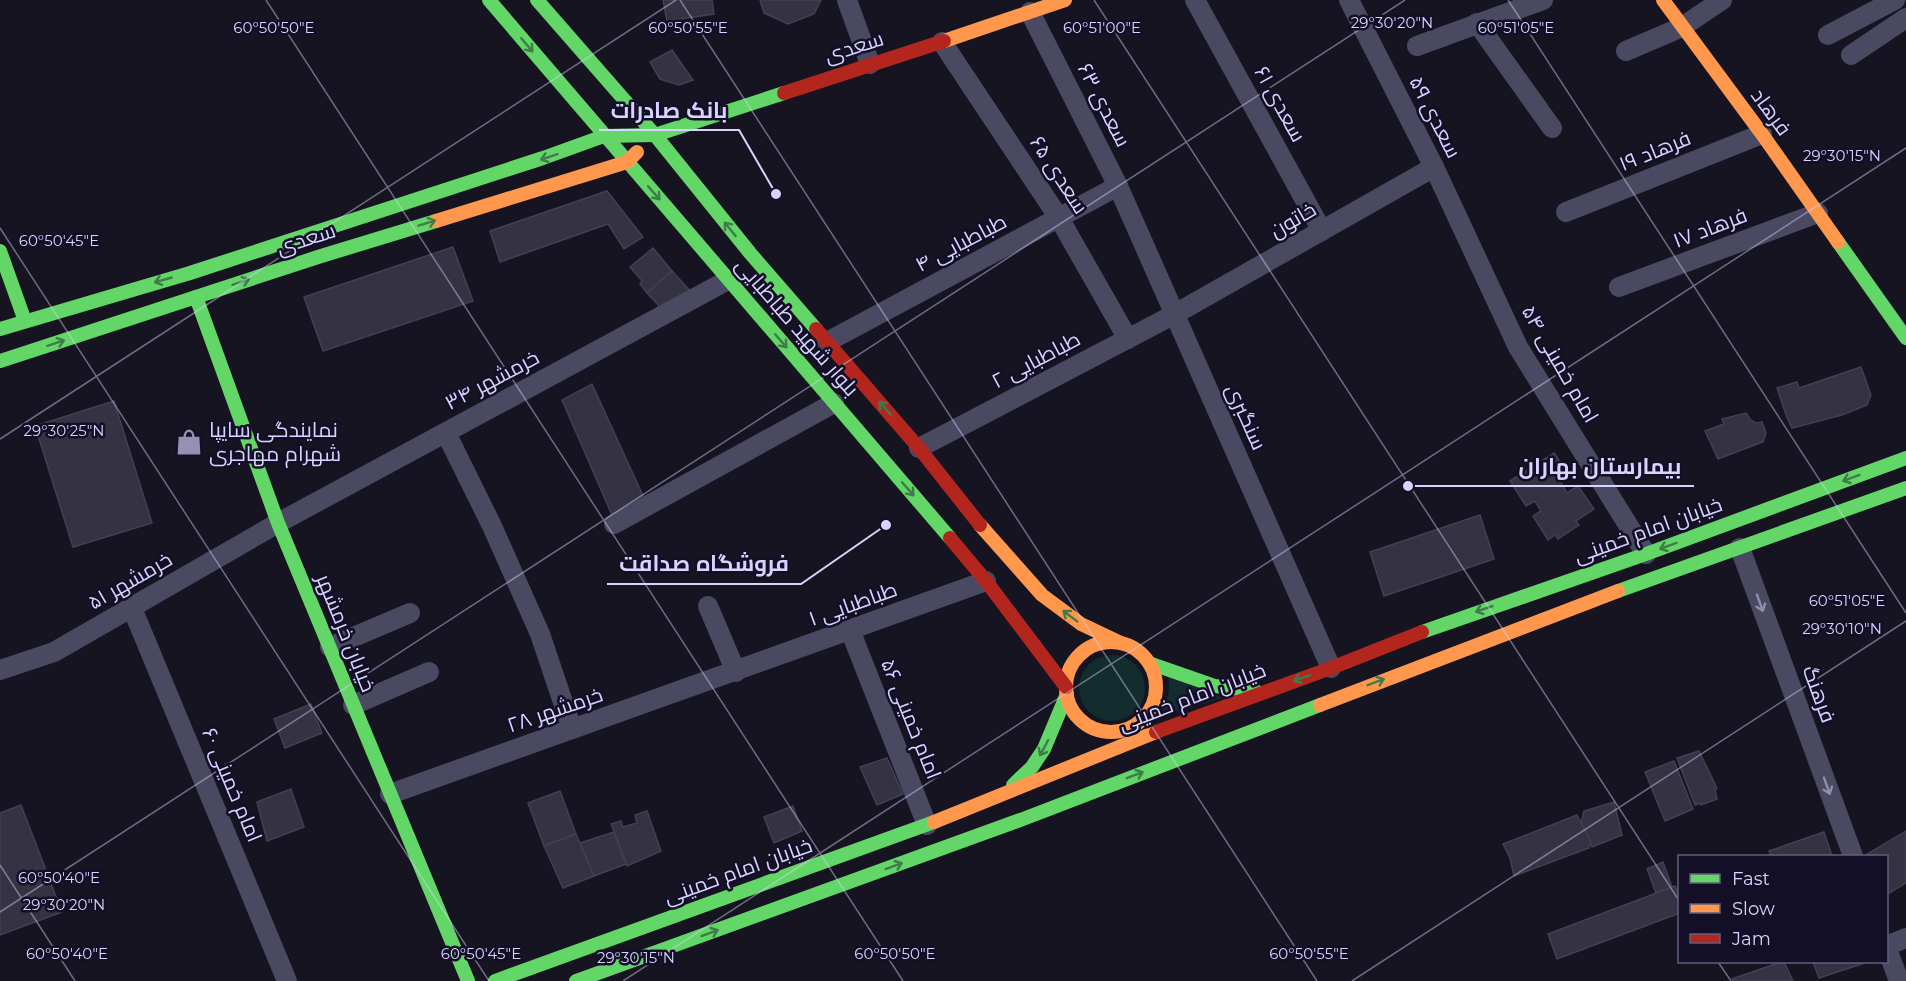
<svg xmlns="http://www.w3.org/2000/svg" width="1906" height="981" font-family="Montserrat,Cairo,sans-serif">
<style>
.green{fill:#132c2d}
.building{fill:#343243;stroke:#433f54;stroke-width:1.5}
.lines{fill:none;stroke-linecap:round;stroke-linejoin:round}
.street{stroke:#4a4962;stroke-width:20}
.fast{stroke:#63d668;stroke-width:14}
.slow{stroke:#ff974d;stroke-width:14}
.jam{stroke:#b3261e;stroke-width:14}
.oneway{stroke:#3f7c4a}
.oneway2{stroke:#928eb0}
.ticks{fill:none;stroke:#d9d4ff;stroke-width:1.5;stroke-opacity:0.45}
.labels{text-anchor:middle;stroke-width:5;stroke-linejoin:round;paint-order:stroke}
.street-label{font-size:21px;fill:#d9d4ff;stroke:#130f26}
.poi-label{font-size:21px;fill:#d9d4ff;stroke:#130f26;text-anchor:start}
.ticks-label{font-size:15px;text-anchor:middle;fill:#d9d4ff;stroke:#130f26;stroke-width:5;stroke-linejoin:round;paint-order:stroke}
.leader{fill:none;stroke:#d9d4ff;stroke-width:2}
.callout-dot{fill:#d9d4ff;stroke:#130f26;stroke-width:2}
.callout-label{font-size:22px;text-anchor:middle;font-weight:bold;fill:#d9d4ff;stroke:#130f26;stroke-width:5;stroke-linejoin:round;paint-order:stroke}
</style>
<rect width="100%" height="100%" fill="#161421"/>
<g class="green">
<circle cx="1112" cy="688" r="33"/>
<path d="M1168 676 1223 698 1161 716C1166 701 1171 693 1168 676Z"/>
</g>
<g class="building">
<polygon points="663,0 712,0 714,14 667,21"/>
<polygon points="760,0 821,0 814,14 788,24 764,13"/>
<polygon points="672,50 693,80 679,85 660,79 650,62"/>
<polygon points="607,191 643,237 624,249 608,224 500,262 490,231"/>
<polygon points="453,247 473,301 323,351 304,297"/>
<polygon points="653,248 672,271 647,293 640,284 642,281 630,267"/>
<polygon points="672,271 694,295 664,311 647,293"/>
<polygon points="1861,367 1871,395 1867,405 1842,415 1792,428 1786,415 1777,388 1797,382 1799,388"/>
<polygon points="592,384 644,498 612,515 562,400"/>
<polygon points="114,401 152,523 73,547 35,426"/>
<polygon points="1746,413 1750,419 1756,423 1762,422 1766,433 1763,442 1718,459 1705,431 1724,424 1722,419"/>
<polygon points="1554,453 1570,477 1561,483 1567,493 1578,486 1594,509 1576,521 1579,525 1558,539 1555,535 1548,540 1533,516 1541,511 1535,501 1526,506 1510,481"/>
<polygon points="1480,515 1494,559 1384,596 1370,552"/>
<polygon points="311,704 322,733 285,748 274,719"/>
<polygon points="1699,751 1717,788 1715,790 1717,799 1701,805 1701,803 1695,805 1677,758"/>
<polygon points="887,758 903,794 877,805 860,767"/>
<polygon points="1674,761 1693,809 1665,821 1645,772"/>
<polygon points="291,789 304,827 267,841 257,802"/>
<polygon points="560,791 576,834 544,846 528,803"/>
<polygon points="1614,802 1622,835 1592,847 1581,823 1584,811"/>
<polygon points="21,805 62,912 0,935 0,813"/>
<polygon points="793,806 802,831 774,843 764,817"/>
<polygon points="647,811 661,851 627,866 611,824 621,821 623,827 637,823 635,815"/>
<polygon points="1577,815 1591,842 1589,848 1514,876 1510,858 1503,844"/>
<polygon points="1906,831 1906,883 1886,895 1886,856 1864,856"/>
<polygon points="614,832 626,864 594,876 580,843"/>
<polygon points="1824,832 1832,856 1771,856 1769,851"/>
<polygon points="576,834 594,876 563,888 544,846"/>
<polygon points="1663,862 1672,887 1656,893 1647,869"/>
<polygon points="1675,886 1680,898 1680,913 1557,959 1548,934"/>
<polygon points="1781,962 1784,962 1793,981 1733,981 1732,979"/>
<polygon points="1813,962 1864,962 1865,963 1819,978"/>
</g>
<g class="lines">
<g class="street">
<polyline points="847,0 870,64"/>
<polyline points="1195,0 1322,231"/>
<polyline points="1349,0 1434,167 1518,347 1646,554"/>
<polyline points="1030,12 1118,186 1331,668"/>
<polyline points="1477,23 1552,128"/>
<polyline points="1828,35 1895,0"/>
<polyline points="942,42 1059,218 1128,339"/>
<polyline points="1417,46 1543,0"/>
<polyline points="1626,51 1682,27 1722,0"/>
<polyline points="1851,55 1906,18"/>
<polyline points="1566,212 1762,134"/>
<polyline points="1619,287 1818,213"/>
<polyline points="827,342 1118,186"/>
<polyline points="446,433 492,526 540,634 572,729"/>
<polyline points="919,448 1175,314 1434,167"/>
<polyline points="614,524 834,403"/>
<polyline points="1740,548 1853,856"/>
<polyline points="708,606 736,672"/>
<polyline points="132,608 287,981"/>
<polyline points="850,630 927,825"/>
<polyline points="330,647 410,613"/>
<polyline points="0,670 54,652 278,523 728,280"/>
<polyline points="353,705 429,672"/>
<polyline points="390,794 986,581"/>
<polyline points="1886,946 1899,981"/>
<polyline points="1886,946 1906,938"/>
</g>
<g class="fast">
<polyline points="489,0 950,538"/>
<polyline points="537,0 655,135 750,253 816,329"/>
<polyline points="1838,242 1906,338"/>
<polyline points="0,251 25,321"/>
<polyline points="196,297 278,523 468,981"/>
<polyline points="0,329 190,273 543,158 604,136 655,135 784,93"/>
<polyline points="0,361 318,257 436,221"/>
<polyline points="1618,591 1906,488"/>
<polyline points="1422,632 1646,554 1906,458"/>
<polyline points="1149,663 1215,686 1256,691"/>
<polyline points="1013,785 1032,767 1044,749 1067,694"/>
<polyline points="495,981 934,822"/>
<polyline points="576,981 1023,819 1320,705"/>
</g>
<g class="slow">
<polyline points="1663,0 1762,134 1838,242"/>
<polyline points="944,41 1065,0"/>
<polyline points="436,221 627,162 637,152"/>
<polyline points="980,525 1042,595 1081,624 1121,643"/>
<circle cx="1111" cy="687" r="45"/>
<polyline points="1320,705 1618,591"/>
<polyline points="934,822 1156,732"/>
</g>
<g class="jam">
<polyline points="784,93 944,41"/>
<polyline points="816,329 919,448 980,525"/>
<polyline points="950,538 986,581 1066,687"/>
<polyline points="1156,732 1331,668 1422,632"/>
</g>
</g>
<defs><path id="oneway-shaft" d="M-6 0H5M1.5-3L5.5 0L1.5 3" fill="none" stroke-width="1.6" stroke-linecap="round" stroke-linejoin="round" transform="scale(1.5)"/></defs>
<g class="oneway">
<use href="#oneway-shaft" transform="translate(527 45) rotate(50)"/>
<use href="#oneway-shaft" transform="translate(549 157) rotate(162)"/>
<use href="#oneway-shaft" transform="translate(654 193) rotate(49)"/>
<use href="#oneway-shaft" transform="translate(427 223) rotate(-17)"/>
<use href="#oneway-shaft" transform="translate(730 229) rotate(-129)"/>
<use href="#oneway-shaft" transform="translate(163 280) rotate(164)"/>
<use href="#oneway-shaft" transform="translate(241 282) rotate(-18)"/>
<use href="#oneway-shaft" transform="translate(781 341) rotate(49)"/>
<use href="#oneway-shaft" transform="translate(56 343) rotate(-18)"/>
<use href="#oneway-shaft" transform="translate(885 408) rotate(-131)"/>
<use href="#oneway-shaft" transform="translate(1851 478) rotate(160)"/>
<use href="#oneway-shaft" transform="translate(908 489) rotate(49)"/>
<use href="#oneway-shaft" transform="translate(1668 546) rotate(160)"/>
<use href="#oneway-shaft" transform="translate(1484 609) rotate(161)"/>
<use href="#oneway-shaft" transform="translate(1070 616) rotate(-143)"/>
<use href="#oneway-shaft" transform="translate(1302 678) rotate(160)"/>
<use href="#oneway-shaft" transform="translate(1376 682) rotate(-21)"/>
<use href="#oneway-shaft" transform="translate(1044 748) rotate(118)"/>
<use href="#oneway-shaft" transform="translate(1135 775) rotate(-21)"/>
<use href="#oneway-shaft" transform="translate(894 866) rotate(-20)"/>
<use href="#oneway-shaft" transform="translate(710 933) rotate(-20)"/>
</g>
<g class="oneway2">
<use href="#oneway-shaft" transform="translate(1760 603) rotate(70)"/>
<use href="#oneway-shaft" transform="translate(1827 786) rotate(70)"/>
</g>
<path class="ticks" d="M266 0 903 981M680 0 1317 981M1094 0 1680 902M1508 0 1906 613M0 228 489 981M0 439 676 0M0 865 75 981M0 912 1405 0M1718 962 1731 981M623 981 1906 148M1352 981 1906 621"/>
<defs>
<g id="shop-bare" transform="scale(2.07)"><path d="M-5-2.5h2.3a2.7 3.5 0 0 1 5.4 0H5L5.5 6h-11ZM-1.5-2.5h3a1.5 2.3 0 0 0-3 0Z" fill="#9591b1" stroke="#130f26" stroke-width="2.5" paint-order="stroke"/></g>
</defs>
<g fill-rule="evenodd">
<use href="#shop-bare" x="189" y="442"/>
</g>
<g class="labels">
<g class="street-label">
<text transform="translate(854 47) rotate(-18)" y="7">سعدی</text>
<text transform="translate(1280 104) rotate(61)" y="7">سعدی ۶۱</text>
<text transform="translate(1104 105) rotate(63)" y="7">سعدی ۶۳</text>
<text transform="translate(1771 112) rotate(54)" y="7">فرهاد</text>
<text transform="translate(1435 117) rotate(63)" y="7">سعدی ۵۹</text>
<text transform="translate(1655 151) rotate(-22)" y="7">فرهاد ۱۹</text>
<text transform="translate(1059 175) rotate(57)" y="7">سعدی ۶۵</text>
<text transform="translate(1293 220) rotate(-30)" y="7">خاتون</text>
<text transform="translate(1710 228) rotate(-21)" y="7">فرهاد ۱۷</text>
<text transform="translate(306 239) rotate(-18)" y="7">سعدی</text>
<text transform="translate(961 243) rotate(-28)" y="7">طباطبایی ۴</text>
<text transform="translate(797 327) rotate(49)" y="7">بلوار شهید طباطبایی</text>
<text transform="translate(1036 360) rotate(-28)" y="7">طباطبایی ۲</text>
<text transform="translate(1560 364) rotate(60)" y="7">امام خمینی ۵۴</text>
<text transform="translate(492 380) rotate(-28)" y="7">خرمشهر ۳۴</text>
<text transform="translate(1246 417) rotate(66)" y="7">سنگبری</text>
<text transform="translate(1648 530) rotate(-20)" y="7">خیابان امام خمینی</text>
<text transform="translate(130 581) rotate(-30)" y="7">خرمشهر ۵۱</text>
<text transform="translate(853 604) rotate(-20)" y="7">طباطبایی ۱</text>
<text transform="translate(346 633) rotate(68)" y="7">خیابان خرمشهر</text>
<text transform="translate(1819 694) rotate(70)" y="7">فرهنگ</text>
<text transform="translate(1192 697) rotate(-21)" y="7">خیابان امام خمینی</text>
<text transform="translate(555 710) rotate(-19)" y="7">خرمشهر ۲۸</text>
<text transform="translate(911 719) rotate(68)" y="7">امام خمینی ۵۶</text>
<text transform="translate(232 785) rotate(67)" y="7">امام خمینی ۶۰</text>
<text transform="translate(738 871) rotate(-20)" y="7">خیابان امام خمینی</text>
</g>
<g class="poi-label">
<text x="209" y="437">نمایندگی سایپا<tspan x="209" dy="24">شهرام مهاجری</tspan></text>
</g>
</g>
<g class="ticks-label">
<text x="1392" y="28">29°30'20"N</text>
<text x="274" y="33">60°50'50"E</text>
<text x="688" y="33">60°50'55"E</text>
<text x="1102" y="33">60°51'00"E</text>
<text x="1516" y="33">60°51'05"E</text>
<text x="1842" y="161">29°30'15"N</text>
<text x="59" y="246">60°50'45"E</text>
<text x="64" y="436">29°30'25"N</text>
<text x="1847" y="606">60°51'05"E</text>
<text x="1842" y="634">29°30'10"N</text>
<text x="59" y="883">60°50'40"E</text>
<text x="64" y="910">29°30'20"N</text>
<text x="67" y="959">60°50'40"E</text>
<text x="481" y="959">60°50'45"E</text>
<text x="895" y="959">60°50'50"E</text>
<text x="1309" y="959">60°50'55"E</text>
<text x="636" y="963">29°30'15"N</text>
</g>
<path class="leader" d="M776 194L739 130H599M1408 486L1507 486H1694M886 525L801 584H607"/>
<g class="callout-dot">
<circle cx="776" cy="194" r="6"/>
<circle cx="1408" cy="486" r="6"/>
<circle cx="886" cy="525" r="6"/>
</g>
<g class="callout-label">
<text x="669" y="118">بانک صادرات</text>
<text x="1600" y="474">بیمارستان بهاران</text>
<text x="704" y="571">فروشگاه صداقت</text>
</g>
<rect x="1678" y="855" width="210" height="108" fill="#130f26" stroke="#625e7d" stroke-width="1.5"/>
<rect x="1690" y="874" width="30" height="9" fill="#63d668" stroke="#625e7d" stroke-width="1.5"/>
<text x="1732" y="885" font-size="18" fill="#d9d4ff">Fast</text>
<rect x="1690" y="904" width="30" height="9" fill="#ff974d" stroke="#625e7d" stroke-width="1.5"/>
<text x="1732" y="915" font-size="18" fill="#d9d4ff">Slow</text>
<rect x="1690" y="934" width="30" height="9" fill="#b3261e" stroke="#625e7d" stroke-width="1.5"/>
<text x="1732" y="945" font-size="18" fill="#d9d4ff">Jam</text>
</svg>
